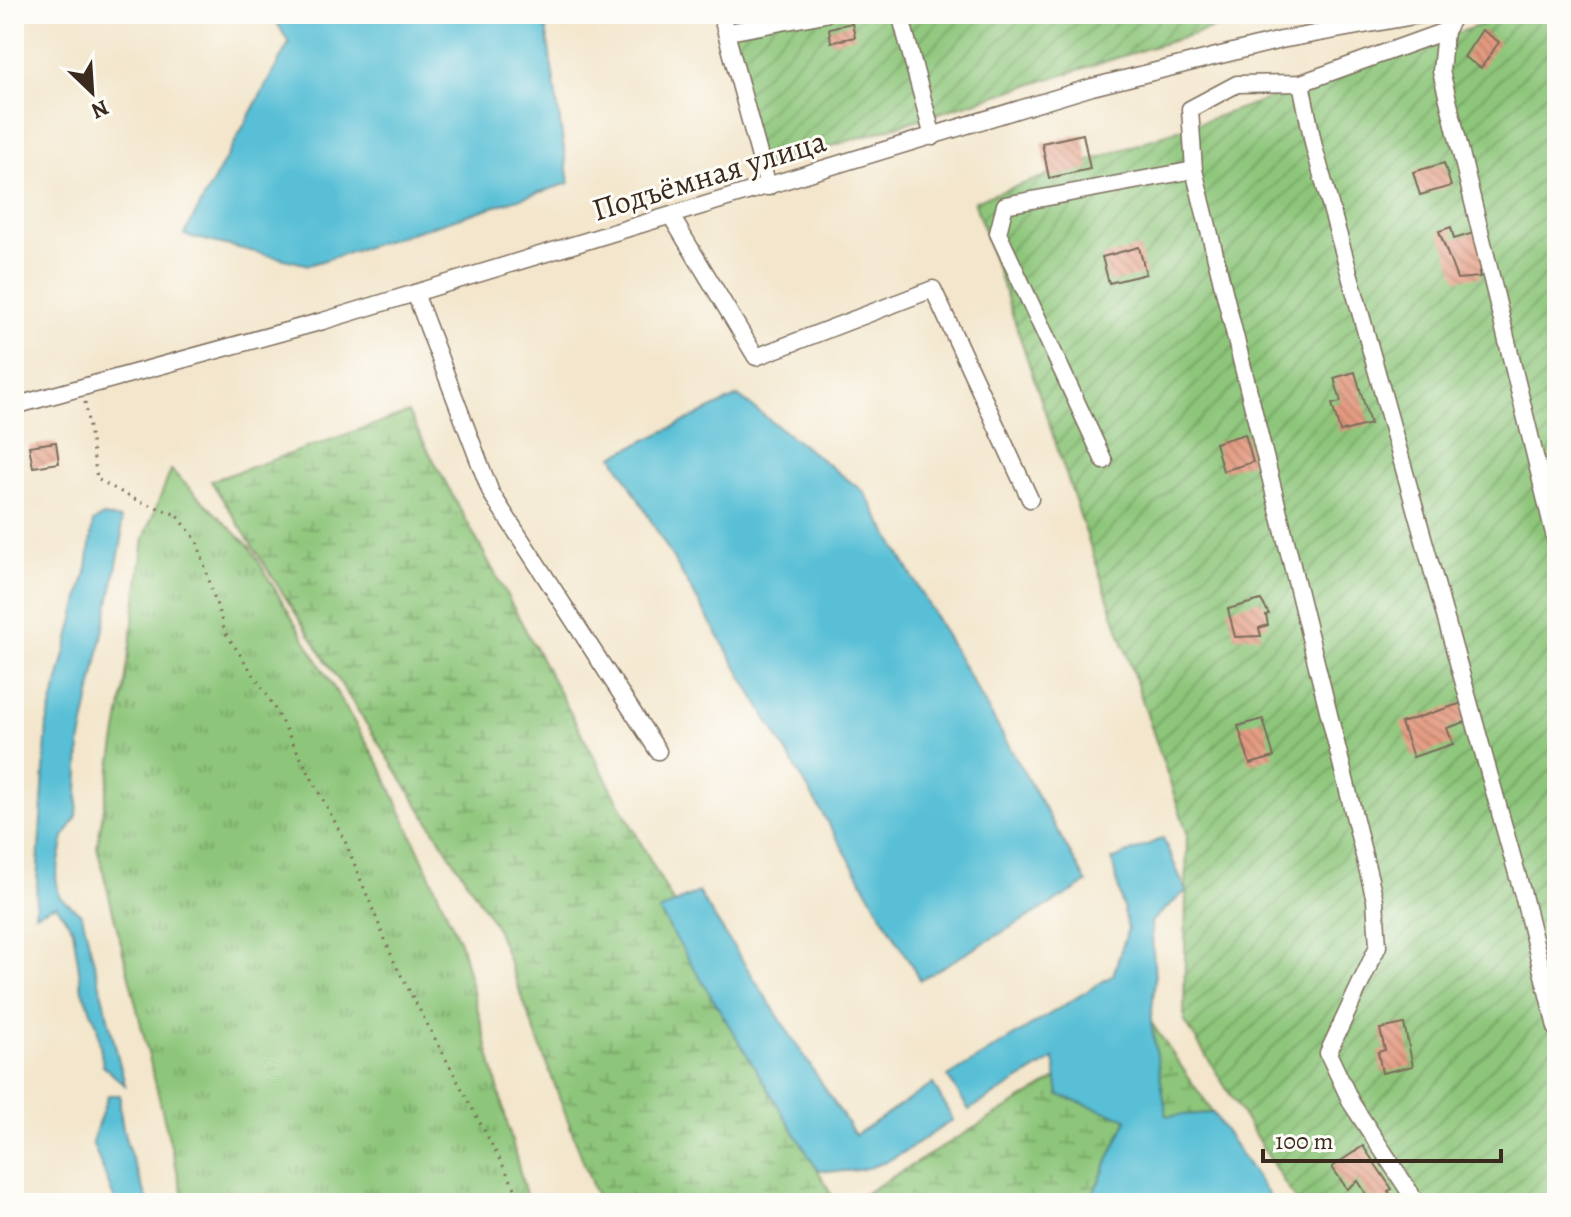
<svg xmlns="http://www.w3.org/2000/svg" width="1571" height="1217" font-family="Alegreya,serif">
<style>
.grass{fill:url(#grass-tufts);stroke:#64784c;stroke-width:2}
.wetland{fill:url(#wetland-marsh);stroke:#64784c;stroke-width:2}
.garden{fill:url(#garden-furrows);stroke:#64784c;stroke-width:2}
.water{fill:#59bfd6;stroke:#4a747a;stroke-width:2}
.building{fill:url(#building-back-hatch)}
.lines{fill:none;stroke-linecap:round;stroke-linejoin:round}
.minor-casing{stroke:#7b6c5b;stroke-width:19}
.path{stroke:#7b6c5b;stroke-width:3;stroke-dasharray:2 6;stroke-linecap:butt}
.minor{stroke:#fff;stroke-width:16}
.labels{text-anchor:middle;stroke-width:6;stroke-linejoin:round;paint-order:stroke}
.street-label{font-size:32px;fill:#3b2a1e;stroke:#fdfcf7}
</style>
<defs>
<pattern id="grass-tufts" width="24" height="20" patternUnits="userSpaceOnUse" patternTransform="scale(2)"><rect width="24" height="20" fill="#8dc67a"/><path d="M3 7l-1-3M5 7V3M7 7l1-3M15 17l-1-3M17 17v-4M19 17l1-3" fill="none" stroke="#74a163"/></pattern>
<pattern id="wetland-marsh" width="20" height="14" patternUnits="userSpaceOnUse" patternTransform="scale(2)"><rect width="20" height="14" fill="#8dc67a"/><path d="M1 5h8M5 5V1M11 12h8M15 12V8" fill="none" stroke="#74a163"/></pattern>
<pattern id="garden-furrows" width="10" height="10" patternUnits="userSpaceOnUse" patternTransform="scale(2)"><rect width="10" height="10" fill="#8dc67a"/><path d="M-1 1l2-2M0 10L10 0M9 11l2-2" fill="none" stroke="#74a163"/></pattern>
<pattern id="building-back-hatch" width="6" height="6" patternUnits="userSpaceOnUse" patternTransform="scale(2)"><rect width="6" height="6" fill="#e49a81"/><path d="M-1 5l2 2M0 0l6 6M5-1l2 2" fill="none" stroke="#ba7e69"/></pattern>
</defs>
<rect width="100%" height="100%" fill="#fdfcf7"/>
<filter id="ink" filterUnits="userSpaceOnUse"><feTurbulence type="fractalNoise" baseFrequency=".0125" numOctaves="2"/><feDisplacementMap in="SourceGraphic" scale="16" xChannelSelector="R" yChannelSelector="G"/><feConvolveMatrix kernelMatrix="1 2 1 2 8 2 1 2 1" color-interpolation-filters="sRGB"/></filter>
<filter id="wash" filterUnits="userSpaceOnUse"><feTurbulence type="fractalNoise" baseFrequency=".006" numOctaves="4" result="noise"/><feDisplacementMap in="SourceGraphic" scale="32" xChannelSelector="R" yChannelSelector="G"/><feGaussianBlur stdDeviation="1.8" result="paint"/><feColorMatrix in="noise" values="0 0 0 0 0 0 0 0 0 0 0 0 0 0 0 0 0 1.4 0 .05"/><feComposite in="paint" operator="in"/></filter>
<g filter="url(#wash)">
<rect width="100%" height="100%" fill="#f3e6cc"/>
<polygon class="grass" points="171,470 250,547 382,769 460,942 528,1203 185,1203 97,847 124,692 144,538"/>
<g class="wetland">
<polygon points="408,413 836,1203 603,1203 594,1190 495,925 211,481"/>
<polygon points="1151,1022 1213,1113 1127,1119 1089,1203 849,1203"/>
</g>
<g class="garden">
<polygon points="718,14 1284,14 1249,17 761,168"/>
<polygon points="1512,14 1557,14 1557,1203 1297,1203 1184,1020 1187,833 974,201"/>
</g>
<g class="water">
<polygon points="272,14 544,14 569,183 309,265 184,235 289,43"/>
<polygon points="738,396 864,492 1087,883 920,980 613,456"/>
<polygon points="103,516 121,519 122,540 80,744 77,816 64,837 56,877 59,896 82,915 125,1085 103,1066 97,1025 82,990 73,929 56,905 35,914 47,724 87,568 93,522"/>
<polygon points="1163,838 1186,891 1151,922 1155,979 1151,1022 1167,1116 1213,1113 1274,1203 1089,1203 1127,1119 1059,1095 1054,1059 969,1110 948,1077 1113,975 1128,929 1112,860"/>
<path d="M698 892 855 1135 933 1084 953 1120C905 1150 877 1180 817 1169L659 911Z"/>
<path d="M108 1095H120C118 1133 136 1168 149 1203H116L92 1142Z"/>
</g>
<g id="blocks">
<g class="building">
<polygon points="852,23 855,37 831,42 829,28"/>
<polygon points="1482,30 1499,42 1481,68 1464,57"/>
<polygon points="1083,134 1090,169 1049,178 1042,143"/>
<polygon points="1444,163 1451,186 1420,195 1413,172"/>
<polygon points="1451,227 1454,239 1480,231 1487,269 1479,272 1480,277 1457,279 1439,231"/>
<polygon points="1139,247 1146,274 1109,283 1102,257"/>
<polygon points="1355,372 1370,424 1340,432 1332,404 1341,402 1334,378"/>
<polygon points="1245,434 1253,462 1223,471 1215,443"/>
<polygon points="56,442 59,463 33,467 29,446"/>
<polygon points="1261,600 1269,614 1266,615 1268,625 1259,628 1261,636 1235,637 1228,609"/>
<polygon points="1462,703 1468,721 1447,728 1453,744 1413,757 1401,723"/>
<polygon points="1263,719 1274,757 1250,764 1238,726"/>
<polygon points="1404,1024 1413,1066 1382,1073 1378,1052 1385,1050 1380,1029"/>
<polygon points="1363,1146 1392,1189 1388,1191 1393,1198 1385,1203 1372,1203 1358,1181 1347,1189 1332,1167"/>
</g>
</g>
</g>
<g filter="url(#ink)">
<use href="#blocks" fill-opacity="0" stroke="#7b6c5b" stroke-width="2"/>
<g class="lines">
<g class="minor-casing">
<g id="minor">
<polyline points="721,14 768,187"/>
<polyline points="900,14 933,137"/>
<polyline points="734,31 825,14"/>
<polyline points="1445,31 1441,71 1557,546"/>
<polyline points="1301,83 1314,147 1523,895 1557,1031"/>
<polyline points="671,216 756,357 933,289 1030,499"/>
<polyline points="415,293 491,493 658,751"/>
<polyline points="14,406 323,321 1092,87 1281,40 1425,14"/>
<polyline points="1104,461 998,233 1005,205 1194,170"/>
<polyline points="1411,1194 1352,1104 1328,1053 1378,946 1375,900 1194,170 1190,109 1237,84 1301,83 1445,31 1455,14"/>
</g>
</g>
<polyline class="path" points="85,402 97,479 136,500 177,515 197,541 225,632 269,698 345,841 395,964 523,1203"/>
<use href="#minor" class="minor"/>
</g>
</g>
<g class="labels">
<g class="street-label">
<text transform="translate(709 175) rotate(-17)" y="11">Подъёмная улица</text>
</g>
</g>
<rect width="1571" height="1217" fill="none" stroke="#fdfcf7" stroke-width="48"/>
<g transform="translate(92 92) rotate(155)" stroke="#fdfcf7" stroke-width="6" paint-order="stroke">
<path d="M0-6L14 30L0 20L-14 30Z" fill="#3b2a1e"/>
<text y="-12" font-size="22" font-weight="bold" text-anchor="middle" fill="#3b2a1e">N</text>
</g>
<path d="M1263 1149v12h238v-12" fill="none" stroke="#3b2a1e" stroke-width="4"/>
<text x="1275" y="1149" font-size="24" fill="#3b2a1e" stroke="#fdfcf7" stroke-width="6" paint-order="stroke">100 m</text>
</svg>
